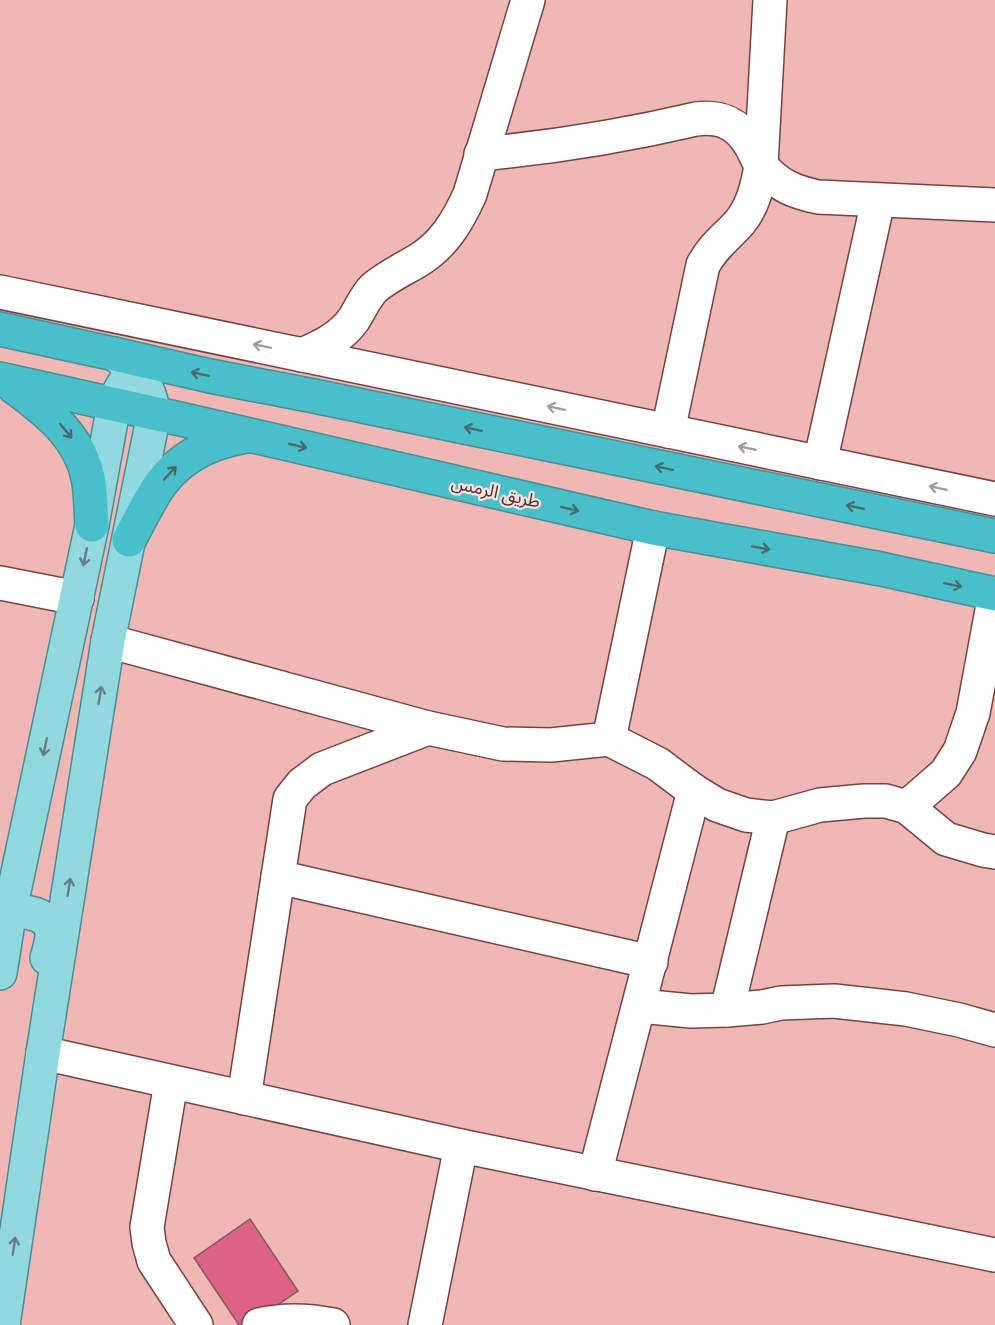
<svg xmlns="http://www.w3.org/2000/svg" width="995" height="1325" font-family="'Golos Text','Noto Sans Arabic',sans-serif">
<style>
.building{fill:#dc6286;stroke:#865762;stroke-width:1.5}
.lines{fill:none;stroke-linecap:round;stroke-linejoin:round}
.minor-casing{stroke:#734542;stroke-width:36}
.major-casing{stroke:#498e95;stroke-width:36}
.highway-casing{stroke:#498e95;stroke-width:36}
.minor{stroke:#fff;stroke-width:33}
.major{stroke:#92d9df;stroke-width:33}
.highway{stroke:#49bfca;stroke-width:33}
.oneway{stroke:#a49a98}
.oneway2{stroke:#4a6c6f}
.oneway3{stroke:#6a7e80}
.labels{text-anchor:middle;stroke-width:4.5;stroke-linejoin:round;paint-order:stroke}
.street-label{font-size:18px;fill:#4a3432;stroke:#fee1de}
</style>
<rect width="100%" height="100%" fill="#efb8b4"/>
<polygon class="building" points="250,1219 298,1291 248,1325 239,1325 194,1258"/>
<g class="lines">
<g class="minor-casing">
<g id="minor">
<path d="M481 154C555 147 624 136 696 119 721 116 738 123 751 146 755 152 757 160 762 166 778 186 795 192 818 197L995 205"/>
<polyline points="0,292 995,499"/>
<path d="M302 355C321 347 342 337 354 319 361 308 365 297 374 288 387 277 402 270 417 261 443 246 458 221 470 194L528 0"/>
<path d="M668 431 703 265C714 245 726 238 740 222 753 206 758 186 761 165L770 0"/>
<polyline points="820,463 878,201"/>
<polyline points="0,583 77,598"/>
<polyline points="108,641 428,728 503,744 551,745 609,739 658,764 694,791 717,805 746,815 773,818 820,805 864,801 886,801 907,807 946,839 983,850 995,852"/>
<polyline points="609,739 653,528"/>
<polyline points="907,807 946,773 960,751 973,713 995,594"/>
<polyline points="278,877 651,962"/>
<polyline points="640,1006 691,1011 727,1010 762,1007 781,1003 834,1001 906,1009 959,1020 995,1030"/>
<polyline points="727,1010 773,818"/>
<polyline points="43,1053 461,1146 995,1255"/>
<polyline points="171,1082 147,1227 149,1243 154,1261 196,1325"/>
<polyline points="244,1098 290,799 302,784 322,769 428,728"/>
<polyline points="595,1174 694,791"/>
<path d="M259 1325C283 1319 308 1320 333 1325"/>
<polyline points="425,1325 461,1146"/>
</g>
</g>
<g class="major-casing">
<g id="major">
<path d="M10 910C26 912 51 913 52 934 52 942 49 951 47 958"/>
<polyline points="0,973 10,910 92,525 115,399 126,380 136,371 150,363"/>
<path d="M3 1325 43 1053 108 641 154 414C149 385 139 369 114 354"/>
</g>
</g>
<g class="highway-casing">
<g id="highway">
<polyline points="0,329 114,354 210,376 314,396 995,536"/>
<polyline points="0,379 180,419 653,528 881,569 995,594"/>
<path d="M14 387C48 412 82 438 89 483 91 497 91 511 92 525"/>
<path d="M129 540C137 525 145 509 154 494 174 460 208 442 247 436"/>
</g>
</g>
<use href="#minor" class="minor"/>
<use href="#major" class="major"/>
<use href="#highway" class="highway"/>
</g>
<defs><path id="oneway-shaft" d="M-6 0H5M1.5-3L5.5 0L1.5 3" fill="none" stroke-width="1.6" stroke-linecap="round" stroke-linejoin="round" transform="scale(1.5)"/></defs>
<g class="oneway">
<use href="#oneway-shaft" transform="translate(262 346) rotate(-168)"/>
<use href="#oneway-shaft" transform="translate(556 408) rotate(-168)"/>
<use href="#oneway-shaft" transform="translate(747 448) rotate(-168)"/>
<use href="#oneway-shaft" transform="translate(938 488) rotate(-168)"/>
</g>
<g class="oneway2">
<use href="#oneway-shaft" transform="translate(200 374) rotate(-168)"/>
<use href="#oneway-shaft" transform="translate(473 429) rotate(-168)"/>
<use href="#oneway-shaft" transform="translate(66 431) rotate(50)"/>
<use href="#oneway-shaft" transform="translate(298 446) rotate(13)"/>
<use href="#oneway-shaft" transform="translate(664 468) rotate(-168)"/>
<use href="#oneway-shaft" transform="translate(170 473) rotate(-47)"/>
<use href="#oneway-shaft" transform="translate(855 507) rotate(-168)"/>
<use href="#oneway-shaft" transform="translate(570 509) rotate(13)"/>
<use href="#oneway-shaft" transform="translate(761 548) rotate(10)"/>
<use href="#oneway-shaft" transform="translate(953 585) rotate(12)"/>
</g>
<g class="oneway3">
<use href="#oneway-shaft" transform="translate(85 557) rotate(102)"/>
<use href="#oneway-shaft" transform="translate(100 695) rotate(-81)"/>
<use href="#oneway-shaft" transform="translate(45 747) rotate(102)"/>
<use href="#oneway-shaft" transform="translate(69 887) rotate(-81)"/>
<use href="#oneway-shaft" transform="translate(14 1246) rotate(-82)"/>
</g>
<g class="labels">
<g class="street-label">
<text transform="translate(496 492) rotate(13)" y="6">طريق الرمس</text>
</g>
</g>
</svg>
